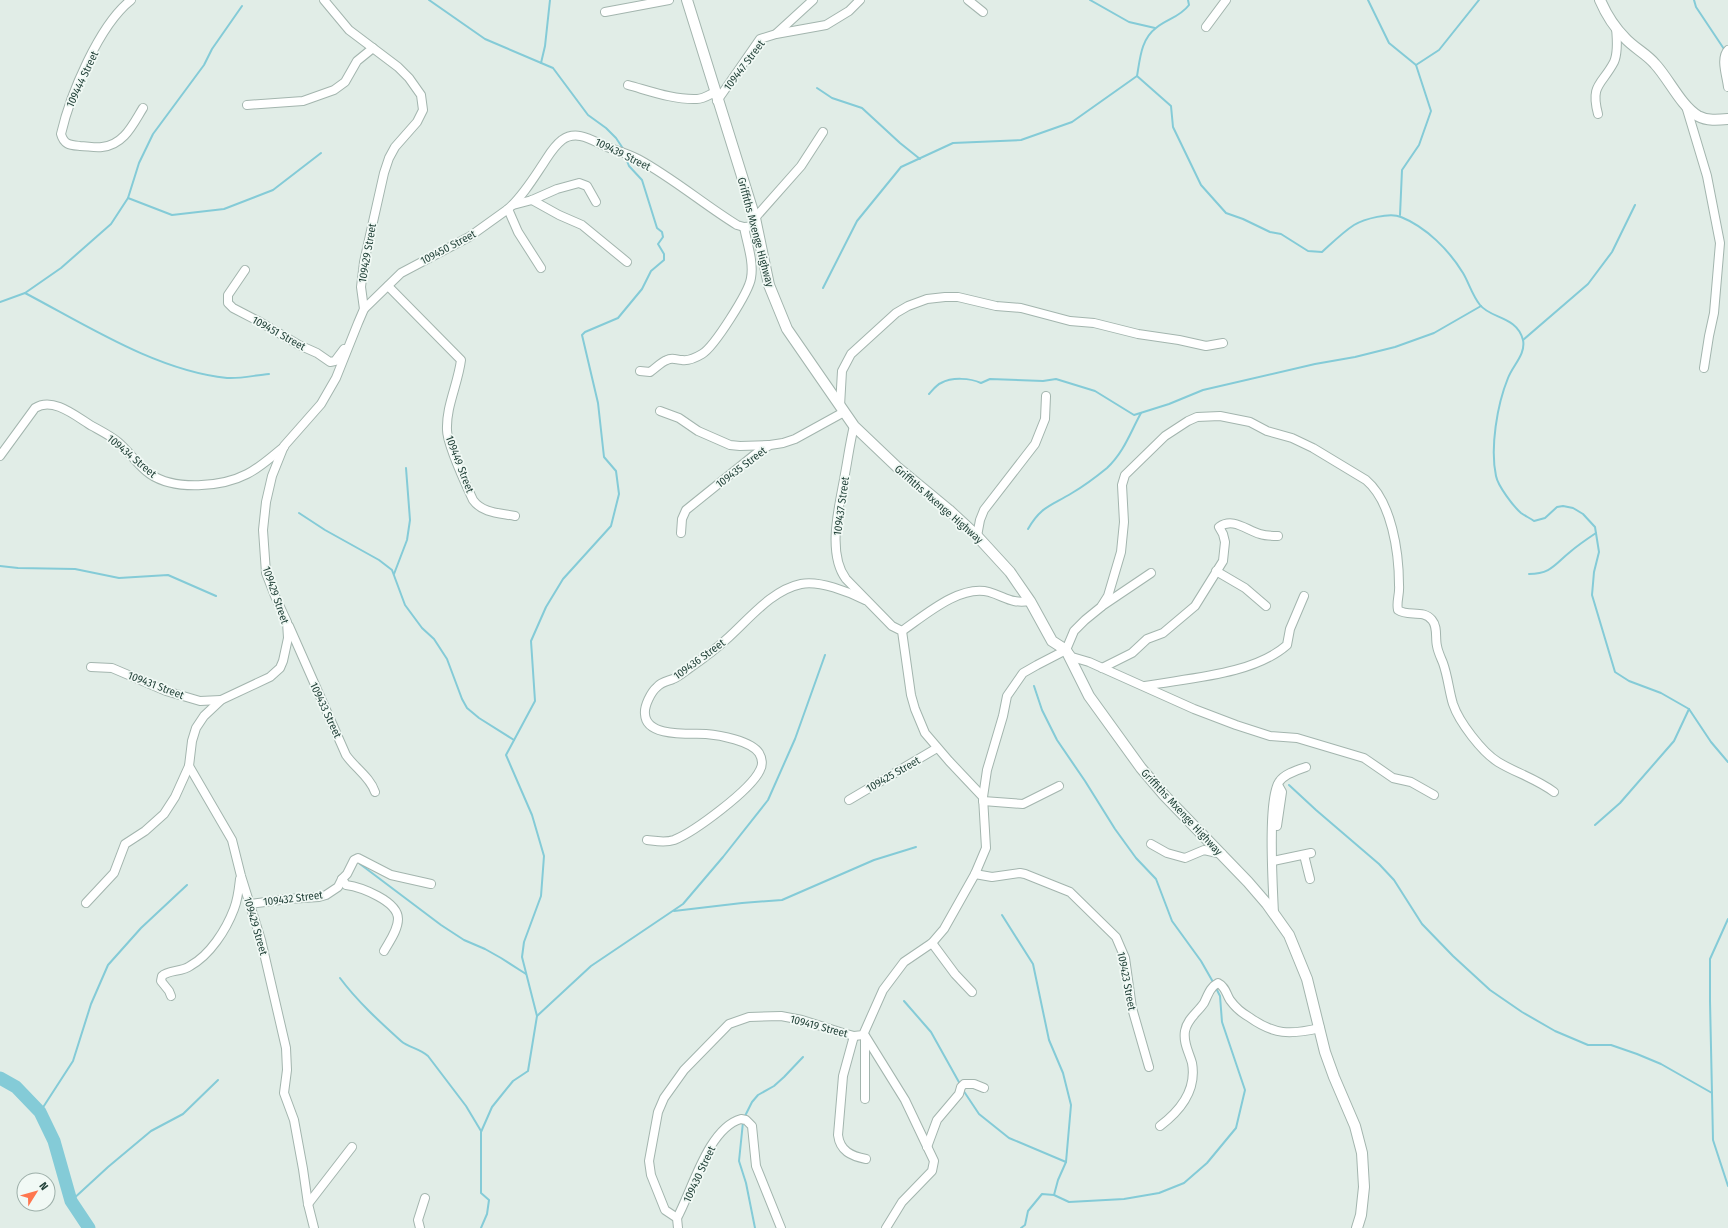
<svg xmlns="http://www.w3.org/2000/svg" width="1728" height="1228" font-family="'Fira Sans Condensed',sans-serif">
<style>
.lines{fill:none;stroke-linecap:round;stroke-linejoin:round}
.stream{stroke:#84cbd7;stroke-width:2}
.river{stroke:#84cbd7;stroke-width:13}
.minor-casing{stroke:#a3b5ae;stroke-width:10}
.tertiary-casing{stroke:#a3b5ae;stroke-width:12}
.minor{stroke:#fff;stroke-width:8}
.tertiary{stroke:#fff;stroke-width:10}
.labels{text-anchor:middle;stroke-width:3.5;stroke-linejoin:round;paint-order:stroke}
.street-label{font-size:11px;fill:#1f3f36;stroke:#f1f9f5}
</style>
<rect width="100%" height="100%" fill="#e1ede7"/>
<g class="lines">
<g class="stream">
<polyline points="429,0 485,39 553,68 588,115 606,128 616,138 624,150"/>
<polyline points="1090,0 1129,22 1155,28"/>
<path d="M1188 0 1189 5C1180 17 1167 19 1156 28 1141 39 1140 59 1137 76L1171 106 1173 127 1201 185 1226 213 1243 219 1270 232 1281 234 1308 251 1322 252C1332 243 1343 232 1354 225 1364 219 1390 212 1401 217 1426 227 1449 250 1463 273 1469 283 1472 295 1480 305 1491 319 1517 316 1523 340 1526 354 1513 365 1508 378 1497 405 1490 448 1496 476 1498 486 1513 506 1521 513 1525 516 1530 518 1534 521L1545 518 1557 507 1563 506 1573 508 1583 514 1595 527 1599 552 1594 572 1592 595 1615 672 1629 681 1661 693 1689 709 1711 742 1728 762"/>
<polyline points="1368,0 1389,43 1416,65 1431,111 1419,145 1402,170 1400,215"/>
<polyline points="1694,0 1696,7 1724,49"/>
<polyline points="541,63 545,46 550,0"/>
<polyline points="1416,65 1439,50 1479,0"/>
<polyline points="817,88 832,98 862,108 900,143 920,159"/>
<polyline points="128,198 172,215 224,209 273,190 321,153"/>
<polyline points="823,288 857,221 901,167 953,143 1021,140 1072,122 1137,76"/>
<path d="M25 293C86 325 157 371 227 378 240 379 256 375 269 374"/>
<polyline points="0,302 25,293 61,268 111,224 128,198 139,163 153,134 204,65 212,49 242,6"/>
<polyline points="1523,340 1588,284 1612,252 1635,205"/>
<path d="M929 394C932 391 936 385 941 383 952 377 970 378 981 383L990 379 1043 381 1056 379 1095 391 1134 415 1169 404 1203 390 1315 364 1355 357 1395 347 1434 333 1481 306"/>
<polyline points="299,513 325,530 379,560 392,570 405,605 422,628 434,639 447,659 462,699 467,708 479,718 514,740"/>
<path d="M1028 529C1041 506 1051 506 1072 493 1084 486 1096 477 1107 468 1124 452 1130 433 1141 413"/>
<polyline points="0,566 18,568 75,569 119,578 168,575 216,596"/>
<polyline points="394,574 407,540 410,520 406,468"/>
<path d="M1529 574C1551 574 1555 564 1570 552 1578 545 1587 539 1596 533"/>
<polyline points="1034,686 1042,710 1057,740 1085,781 1115,829 1136,858 1156,879 1172,921 1201,961 1213,982"/>
<polyline points="1289,785 1316,810 1379,864 1394,880 1422,924 1453,956 1490,990 1522,1012 1555,1031 1588,1045 1611,1045 1637,1054 1661,1064 1712,1093"/>
<polyline points="1595,825 1620,803 1674,741 1689,709"/>
<polyline points="360,864 441,925 464,940 485,949 501,958 526,974"/>
<polyline points="674,911 742,903 782,900 874,860 916,847"/>
<polyline points="1002,915 1033,964 1049,1040 1063,1073 1071,1105 1066,1162 1058,1180 1054,1195"/>
<polyline points="1728,919 1710,959 1710,1001 1713,1140 1728,1186"/>
<path d="M340 978C357 1001 380 1022 401 1041 409 1048 419 1048 428 1056L466 1106 481 1131"/>
<polyline points="904,1001 931,1032 960,1084"/>
<polyline points="537,1016 591,966 683,904 723,857 768,800 795,739 825,655"/>
<polyline points="963,1090 979,1114 1009,1138 1066,1162"/>
<polyline points="40,1112 73,1061 91,1004 108,965 141,928 187,885"/>
<polyline points="744,1118 752,1102 758,1095 774,1086 784,1077 803,1057"/>
<polyline points="743,1122 739,1161 746,1183 755,1228"/>
<polyline points="71,1201 108,1167 151,1131 183,1114 218,1080"/>
<polyline points="481,1228 487,1214 489,1200 481,1193 481,1132 492,1107 513,1081 528,1071 537,1016 522,957 524,942 541,896 544,856 532,815 506,755 535,701 531,641 546,607 563,579 611,526 619,494 616,471 604,457 598,403 582,335 585,332 618,318 642,289 651,271 664,260 664,254 658,244 663,237 662,232 657,228 642,180 629,166 625,156"/>
<polyline points="1021,1228 1025,1225 1028,1211 1042,1194 1054,1195 1069,1202 1124,1199 1159,1193 1184,1183 1207,1163 1236,1128 1245,1090 1222,1022 1220,996 1216,988"/>
</g>
<polyline class="river" points="0,1078 16,1087 40,1112 54,1141 71,1201 89,1228"/>
<g class="minor-casing">
<g id="minor">
<path d="M131 0C99 25 70 95 61 134 64 145 70 145 80 146 87 146 95 148 102 147 124 145 133 124 143 108"/>
<polyline points="968,0 983,12"/>
<polyline points="605,12 669,0"/>
<polyline points="1206,27 1226,0"/>
<polyline points="777,33 813,0"/>
<path d="M1728 50C1720 58 1727 77 1728 87"/>
<path d="M628 85C650 91 674 100 697 99 703 99 709 95 715 92"/>
<polyline points="717,101 760,39 776,34 826,25 849,11 860,0"/>
<polyline points="247,105 303,101 334,90 345,82 357,61 373,48"/>
<polyline points="1686,106 1707,176 1720,243 1714,313 1709,336 1704,368"/>
<path d="M1598 114C1590 84 1602 85 1614 62 1618 53 1617 38 1616 28"/>
<polyline points="532,200 559,215 582,225 627,262"/>
<polyline points="513,205 532,200 557,189 579,183 587,186 596,202"/>
<polyline points="508,209 518,232 541,268"/>
<polyline points="755,218 801,166 823,132"/>
<polyline points="245,270 228,295 228,303 233,308 260,322 299,345 317,353 330,362 335,361 344,349"/>
<path d="M388 286 461 360C458 384 446 406 447 430 447 444 466 485 473 500 482 513 500 513 515 516"/>
<path d="M364 309 401 273 469 237 508 209C522 197 533 179 543 164 549 155 553 147 562 140 577 129 593 141 607 147 618 151 628 154 638 159 673 178 703 204 737 225L744 227 757 226"/>
<path d="M640 371 650 372C656 368 661 362 667 360 672 357 677 360 682 360 688 361 697 357 702 354 714 347 749 292 751 278 754 262 747 243 744 227"/>
<polyline points="840,406 842,371 851,354 896,313 908,306 927,299 945,297 958,297 996,306 1021,308 1070,321 1094,323 1138,334 1179,340 1206,346 1223,343"/>
<polyline points="660,411 679,418 698,431 730,445 740,446 768,445"/>
<path d="M0 456 35 408C53 396 77 417 92 426 101 431 111 436 118 442 130 452 138 466 150 474 175 491 222 487 247 474 261 467 272 456 284 447"/>
<polyline points="681,533 682,519 686,510 758,452 770,445 783,443 795,439 844,412"/>
<polyline points="977,536 980,520 984,510 1035,444 1045,419 1046,396"/>
<polyline points="1216,571 1245,588 1266,606"/>
<polyline points="1102,606 1151,573"/>
<path d="M289 626 346 755C355 768 370 777 375 792"/>
<path d="M902 631C924 616 960 584 989 592 1006 597 1011 604 1030 601"/>
<polyline points="1068,652 1072,657 1089,662 1194,709 1236,725 1270,736 1297,738 1364,758 1393,778 1411,782 1434,795"/>
<polyline points="91,667 112,668 166,691 200,701 221,700"/>
<path d="M1102 668 1132 653 1147 639 1163 633 1195 606 1223 561 1225 542 1223 534 1219 527C1233 517 1246 530 1260 534 1266 536 1272 536 1278 536"/>
<path d="M1145 686C1188 678 1253 675 1287 645L1290 629 1304 596"/>
<path d="M983 797 987 770 1003 716 1007 696 1023 673 1037 665 1066 650 1074 631 1085 620 1101 607 1108 596 1121 552 1124 522 1122 485 1125 475 1165 436 1188 421 1197 417 1220 416 1250 422 1267 431 1292 438 1313 448 1366 480C1392 502 1399 553 1399 585 1400 594 1396 602 1398 610 1408 617 1423 609 1432 620 1438 627 1435 638 1437 646 1438 652 1441 658 1443 663 1448 677 1449 691 1453 704 1459 722 1482 752 1498 762 1516 773 1535 778 1554 792"/>
<polyline points="849,800 937,748"/>
<polyline points="983,801 1023,804 1059,786"/>
<polyline points="1277,826 1282,792 1278,785"/>
<path d="M647 840C656 841 665 843 674 840 694 832 751 790 760 770 763 765 762 758 759 753 751 741 720 735 706 734 691 733 646 738 645 714 644 706 651 692 657 687 661 682 668 681 673 679 680 676 685 671 691 667 704 658 717 648 729 637 750 618 772 590 801 584 819 580 849 592 865 600"/>
<polyline points="1151,844 1167,853 1185,858 1204,850 1222,854"/>
<polyline points="1304,855 1310,879"/>
<polyline points="1273,861 1311,853"/>
<polyline points="975,874 992,877 1020,873 1025,874 1070,892 1116,937 1125,958 1132,1008 1149,1067"/>
<path d="M342 879 346 885C361 887 398 901 398 919 398 930 389 942 384 951"/>
<polyline points="86,903 114,873 125,844 145,831 164,814 175,797 189,766"/>
<polyline points="250,904 288,899 319,897 326,895 338,887 342,879 347,874 354,860 358,858 391,875 431,884"/>
<path d="M1274 914C1273 888 1267 800 1279 782 1284 774 1297 770 1306 767"/>
<polyline points="932,943 955,974 972,992"/>
<path d="M171 996 169 991 161 981 162 976C168 970 182 972 190 966 210 955 226 930 234 909 238 899 239 888 240 879"/>
<polyline points="864,1034 905,1100 934,1161 932,1171 902,1202 886,1228"/>
<path d="M854 1036 843 1076 838 1135C840 1151 851 1156 866 1159"/>
<polyline points="865,1099 865,1037"/>
<path d="M1160 1126C1180 1111 1197 1091 1192 1063 1189 1052 1183 1043 1185 1031 1187 1019 1198 1012 1204 1003 1208 995 1210 987 1218 983 1226 987 1226 994 1230 1000 1235 1007 1242 1013 1249 1017 1274 1035 1290 1035 1320 1028"/>
<polyline points="927,1147 937,1120 959,1094 961,1087 964,1084 974,1084 984,1088"/>
<polyline points="308,1204 352,1147"/>
<path d="M677 1218C692 1191 708 1128 741 1119L746 1120 752 1126 756 1166 781 1228"/>
<polyline points="314,1228 308,1204 303,1169 294,1120 284,1093 287,1070 286,1048 261,940 241,876 232,840 189,766 192,741 196,728 204,716 221,700 270,677 280,668 283,661 288,638 287,622 275,596 266,573 263,530 266,502 272,476 284,446 321,404 336,378 358,323 364,309 361,287 364,262 384,173 389,158 395,147 417,122 423,110 421,95 409,78 398,67 349,30 324,0"/>
<polyline points="420,1228 418,1220 425,1198"/>
<path d="M678 1228 677 1218 665 1210 651 1175 649 1161 658 1112 664 1098 684 1070 729 1024 749 1017 781 1016 802 1020 843 1033 854 1036 863 1035 883 990 904 962 932 943 944 929 975 874 986 848 983 797 949 761 925 733 915 709 911 695 902 631 892 626 846 579C826 552 840 504 845 474 848 458 850 442 854 426"/>
</g>
</g>
<g class="tertiary-casing">
<g id="tertiary">
<polyline points="687,0 755,218 769,285 787,329 854,426 897,467 949,510 977,536 1010,572 1030,601 1052,641 1066,650 1089,696 1141,768 1164,795 1248,882 1267,904 1289,935 1307,979 1325,1052 1334,1077 1355,1126 1362,1153 1364,1187 1361,1215 1357,1228"/>
<path d="M1600 0C1606 14 1614 27 1625 38 1634 48 1647 54 1655 64 1669 79 1681 106 1698 116 1707 121 1718 120 1728 119"/>
</g>
</g>
<use href="#minor" class="minor"/>
<use href="#tertiary" class="tertiary"/>
</g>
<g class="labels">
<g class="street-label">
<text transform="translate(744 65) rotate(-53)" y="4">109447 Street</text>
<text transform="translate(82 79) rotate(-65)" y="4">109444 Street</text>
<text transform="translate(623 154) rotate(26)" y="4">109439 Street</text>
<text transform="translate(756 232) rotate(75)" y="4">Griffiths Mxenge Highway</text>
<text transform="translate(448 247) rotate(-28)" y="4">109450 Street</text>
<text transform="translate(367 253) rotate(-80)" y="4">109429 Street</text>
<text transform="translate(279 333) rotate(29)" y="4">109451 Street</text>
<text transform="translate(132 456) rotate(40)" y="4">109434 Street</text>
<text transform="translate(460 464) rotate(69)" y="4">109449 Street</text>
<text transform="translate(741 467) rotate(-37)" y="4">109435 Street</text>
<text transform="translate(939 504) rotate(41)" y="4">Griffiths Mxenge Highway</text>
<text transform="translate(841 506) rotate(-82)" y="4">109437 Street</text>
<text transform="translate(276 595) rotate(71)" y="4">109429 Street</text>
<text transform="translate(699 659) rotate(-36)" y="4">109436 Street</text>
<text transform="translate(156 685) rotate(21)" y="4">109431 Street</text>
<text transform="translate(326 710) rotate(65)" y="4">109433 Street</text>
<text transform="translate(893 774) rotate(-30)" y="4">109425 Street</text>
<text transform="translate(1182 812) rotate(47)" y="4">Griffiths Mxenge Highway</text>
<text transform="translate(293 898) rotate(-7)" y="4">109432 Street</text>
<text transform="translate(256 926) rotate(74)" y="4">109429 Street</text>
<text transform="translate(1127 981) rotate(79)" y="4">109423 Street</text>
<text transform="translate(819 1026) rotate(15)" y="4">109419 Street</text>
<text transform="translate(699 1174) rotate(-65)" y="4">109430 Street</text>
</g>
</g>
<g transform="translate(36 1192) rotate(53)"><circle r="19" fill="#f1f9f5" stroke="#9dafa9"/>
<path d="M0-3L7 15L0 10L-7 15Z" fill="#fe764e"/>
<text y="-6" font-size="11" font-weight="bold" text-anchor="middle" fill="#1f3f36">N</text>
</g>
</svg>
